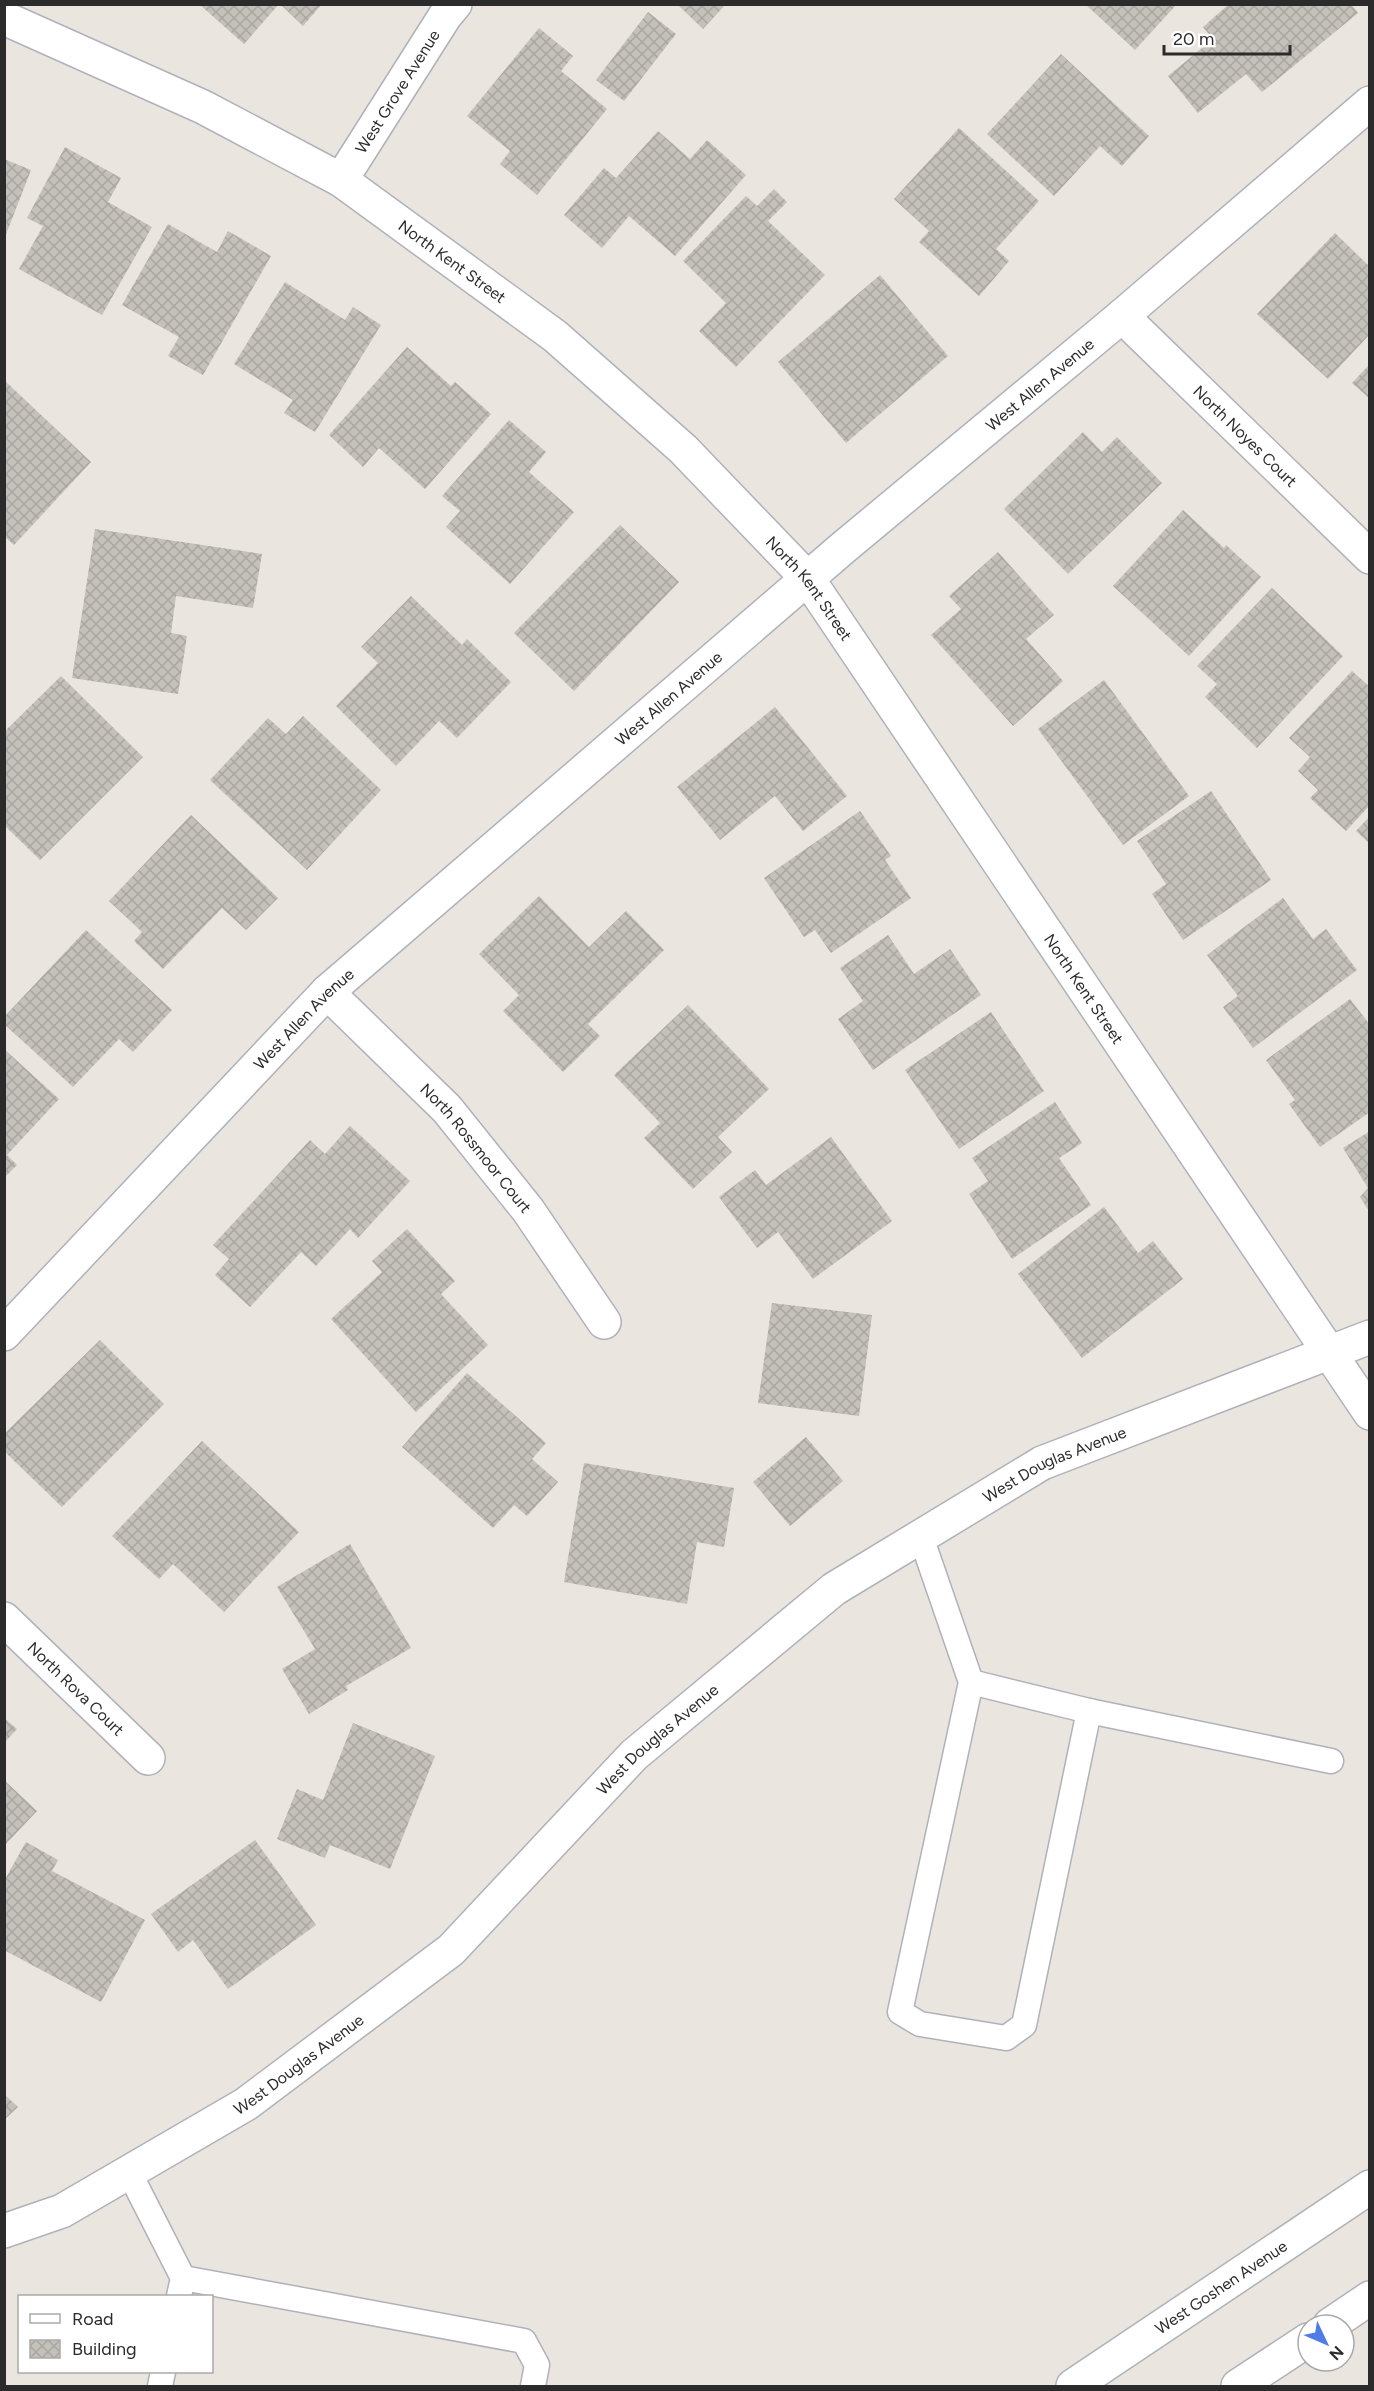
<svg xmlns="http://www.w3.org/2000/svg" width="1374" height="2391" font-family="Figtree,sans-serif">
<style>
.building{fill:url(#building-cross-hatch)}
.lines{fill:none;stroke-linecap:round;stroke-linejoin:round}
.service-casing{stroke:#afb2ba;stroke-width:27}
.minor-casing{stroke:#afb2ba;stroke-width:36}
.secondary-casing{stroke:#afb2ba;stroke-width:36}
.service{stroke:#fff;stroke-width:24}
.minor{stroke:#fff;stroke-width:33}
.secondary{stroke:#fff;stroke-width:33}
.labels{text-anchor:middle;stroke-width:4.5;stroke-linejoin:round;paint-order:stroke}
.street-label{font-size:16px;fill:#2b2b2b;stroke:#fff}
</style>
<defs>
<pattern id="building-cross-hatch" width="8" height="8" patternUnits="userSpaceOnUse" patternTransform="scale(1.5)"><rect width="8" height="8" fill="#c4c0ba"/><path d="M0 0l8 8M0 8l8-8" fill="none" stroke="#a9a5a0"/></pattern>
</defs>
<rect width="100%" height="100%" fill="#ebe5df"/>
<g class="building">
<polygon points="199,4 279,4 244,44"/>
<polygon points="280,4 322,4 303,26"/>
<polygon points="677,4 726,4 703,29"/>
<polygon points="1085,4 1177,4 1135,50"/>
<polygon points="1229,4 1351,4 1358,13 1262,92 1246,74 1198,113 1168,76 1213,39 1203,27"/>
<polygon points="648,12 676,34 624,101 596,80"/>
<polygon points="539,28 573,56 561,71 607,109 537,195 500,164 510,151 467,116"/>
<polygon points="1061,54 1149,136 1122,166 1100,146 1054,196 987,134"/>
<polygon points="959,128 1039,201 996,249 1009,261 979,296 919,242 929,231 894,199"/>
<polygon points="658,131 690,159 707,140 746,175 675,256 629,216 602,248 564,215 604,168 616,178"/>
<polygon points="65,147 121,178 108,202 152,227 102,315 19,269 43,226 27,218"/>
<polygon points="4,159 31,170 5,237 4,237"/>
<polygon points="774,189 787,202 768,221 825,275 736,367 699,331 726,303 683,261 746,196 757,206"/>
<polygon points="168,224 217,252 228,231 271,256 203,375 168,356 179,337 122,305"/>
<polygon points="1335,233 1370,267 1370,334 1328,379 1257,314"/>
<polygon points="880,275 948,356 846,443 778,362"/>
<polygon points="285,282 345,320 353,307 381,325 315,432 284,413 293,400 234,364"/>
<polygon points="407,347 451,386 455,382 491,414 425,489 379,448 363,467 329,435"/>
<polygon points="1370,364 1370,399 1352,383"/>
<polygon points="4,380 91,462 14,545 4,536"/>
<polygon points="509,420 546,452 529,472 574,512 510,584 446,527 460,511 442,496"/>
<polygon points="1083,432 1102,452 1117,437 1162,483 1068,574 1004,509"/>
<polygon points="1183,510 1224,548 1226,545 1261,577 1189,656 1113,586"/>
<polygon points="620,525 679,582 574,691 514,633"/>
<polygon points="95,529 262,554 253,608 176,596 171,633 187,636 178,694 72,678"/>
<polygon points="998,552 1054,615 1026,639 1063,681 1013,726 931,635 961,609 949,596"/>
<polygon points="1272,588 1343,656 1257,748 1205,697 1217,684 1197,666"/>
<polygon points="411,596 462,645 467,639 511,682 457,738 439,721 396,766 336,706 378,663 361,647"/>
<polygon points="1352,671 1370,687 1370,805 1346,831 1310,798 1318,790 1298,771 1310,757 1289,738"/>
<polygon points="61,676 143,757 40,860 4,825 4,732"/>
<polygon points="1104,680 1189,796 1123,845 1038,729"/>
<polygon points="775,707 847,796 803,831 775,796 720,840 677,787"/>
<polygon points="303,716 381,790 307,870 210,780 268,718 286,734"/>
<polygon points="1211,791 1271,880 1183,940 1152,894 1166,884 1137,841"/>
<polygon points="860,811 891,856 885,860 911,898 831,953 815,930 804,937 764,878"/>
<polygon points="191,815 278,898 246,930 222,908 163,969 134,941 142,932 109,901"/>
<polygon points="1370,816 1370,844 1356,831"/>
<polygon points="539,896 589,947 626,911 664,950 588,1024 600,1036 563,1072 503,1011 519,995 479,954"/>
<polygon points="1283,898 1313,939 1326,929 1357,970 1253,1048 1223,1007 1238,996 1207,955"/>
<polygon points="86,930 172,1010 133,1052 119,1039 73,1087 4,1024 4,1017"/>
<polygon points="888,935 914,974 950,949 981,995 873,1070 838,1019 863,1001 840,968"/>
<polygon points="1350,999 1370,1025 1370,1112 1320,1147 1289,1104 1295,1100 1266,1060"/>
<polygon points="688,1005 769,1089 718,1137 732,1152 693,1189 644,1138 660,1123 614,1075"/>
<polygon points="991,1012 1044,1091 959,1149 905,1070"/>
<polygon points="4,1049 59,1099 7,1155 17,1165 4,1178"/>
<polygon points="1055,1102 1082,1143 1059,1158 1091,1205 1012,1259 969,1194 988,1181 972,1158"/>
<polygon points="350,1126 410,1181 358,1238 350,1229 316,1266 301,1252 250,1307 215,1275 229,1259 213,1245 310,1140 325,1154"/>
<polygon points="1370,1131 1370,1213 1360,1197 1368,1188 1343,1148"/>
<polygon points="831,1137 892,1221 813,1279 778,1232 757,1248 719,1197 755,1170 766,1185"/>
<polygon points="1104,1207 1138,1253 1153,1241 1183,1279 1082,1358 1018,1274"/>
<polygon points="407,1229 455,1281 441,1294 488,1345 416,1412 331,1319 382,1272 372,1261"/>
<polygon points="772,1303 872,1315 859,1416 758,1403"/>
<polygon points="100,1340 164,1404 62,1507 4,1451 4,1434"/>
<polygon points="467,1373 546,1443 532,1459 558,1482 527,1516 514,1505 493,1528 402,1447"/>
<polygon points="806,1437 843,1481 790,1526 753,1482"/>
<polygon points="202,1441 299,1532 224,1612 173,1564 159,1579 112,1536"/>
<polygon points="584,1463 734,1488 724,1547 697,1542 687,1604 564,1582"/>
<polygon points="350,1544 411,1648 346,1686 348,1690 309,1714 282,1669 315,1649 277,1587"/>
<polygon points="4,1718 17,1729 4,1743"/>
<polygon points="353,1723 435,1756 390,1869 330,1845 325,1858 277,1839 297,1789 323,1800"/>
<polygon points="4,1780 37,1811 4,1846"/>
<polygon points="255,1840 316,1925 228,1989 193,1940 178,1952 151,1914"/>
<polygon points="26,1842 58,1860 52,1871 145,1920 101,2002 4,1950 4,1881"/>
<polygon points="4,2094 18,2107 4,2120"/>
</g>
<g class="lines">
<g class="service-casing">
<g id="service">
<polyline points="921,1537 971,1682 900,2012 920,2024 1006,2038 1024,2025 1089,1711 971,1682"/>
<polyline points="1089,1711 1331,1761"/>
<polyline points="129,2172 183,2278 179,2296"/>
<polyline points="183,2278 524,2341 537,2365 533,2386"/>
<polyline points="160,2386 163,2372"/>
</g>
</g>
<g class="minor-casing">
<g id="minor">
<path id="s1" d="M4 18 203 107 341 180 555 336 683 449 808 579 1370 1413"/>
<path id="s2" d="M341 180 445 16 455 4"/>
<path id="s3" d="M1122 316 1370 557"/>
<path id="s4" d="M327 992 447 1109 528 1210 604 1322"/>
<path id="s5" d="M4 1334 327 992 844 547 1122 316 1370 103"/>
<path id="s6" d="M4 1619 148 1758"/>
<path id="s7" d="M4 2231 62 2211 246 2104 451 1950 634 1755 834 1589 1042 1463 1370 1337"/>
</g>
</g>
<g class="secondary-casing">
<g id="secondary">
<polyline points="1330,2325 1370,2298"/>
<path id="s8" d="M1073 2386 1370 2187"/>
<polyline points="1238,2386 1308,2340"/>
</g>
</g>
<use href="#service" class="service"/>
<use href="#minor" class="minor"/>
<use href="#secondary" class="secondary"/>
</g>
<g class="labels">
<g class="street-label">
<text dy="6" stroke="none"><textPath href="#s2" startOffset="105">West Grove Avenue</textPath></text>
<text dy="6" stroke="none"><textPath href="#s1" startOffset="512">North Kent Street</textPath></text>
<text dy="6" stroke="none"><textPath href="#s5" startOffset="1407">West Allen Avenue</textPath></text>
<text dy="6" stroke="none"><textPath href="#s3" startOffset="172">North Noyes Court</textPath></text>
<text dy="6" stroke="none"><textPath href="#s1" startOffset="998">North Kent Street</textPath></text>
<text dy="6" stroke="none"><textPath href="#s5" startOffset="921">West Allen Avenue</textPath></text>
<text dy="6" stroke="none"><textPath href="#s1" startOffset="1484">North Kent Street</textPath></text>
<text dy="6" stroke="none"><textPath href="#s5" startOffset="435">West Allen Avenue</textPath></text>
<text dy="6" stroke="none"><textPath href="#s4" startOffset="216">North Rossmoor Court</textPath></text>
<text dy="6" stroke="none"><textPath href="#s7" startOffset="1312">West Douglas Avenue</textPath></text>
<text dy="6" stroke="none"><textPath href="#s6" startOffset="100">North Rova Court</textPath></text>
<text dy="6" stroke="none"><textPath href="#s7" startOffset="826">West Douglas Avenue</textPath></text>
<text dy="6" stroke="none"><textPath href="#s7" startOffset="340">West Douglas Avenue</textPath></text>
<text dy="6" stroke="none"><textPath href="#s8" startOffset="178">West Goshen Avenue</textPath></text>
</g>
</g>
<rect width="1374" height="2391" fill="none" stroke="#2b2b2b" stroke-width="12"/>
<rect x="18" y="2295" width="195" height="78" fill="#ffffff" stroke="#aaaaaa" stroke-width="1.5"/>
<rect x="30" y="2314" width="30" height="9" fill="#ffffff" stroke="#aaaaaa" stroke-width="1.5"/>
<text x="72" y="2325" font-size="18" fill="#2b2b2b">Road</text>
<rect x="30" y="2340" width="30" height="18" fill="url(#building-cross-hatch)" stroke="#aaaaaa" stroke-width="1.5"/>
<text x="72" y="2355" font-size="18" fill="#2b2b2b">Building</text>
<g transform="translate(1326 2343) rotate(134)"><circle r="28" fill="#ffffff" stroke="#aaaaaa" stroke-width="1.5"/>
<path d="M0-4.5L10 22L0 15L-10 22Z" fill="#517be6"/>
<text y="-9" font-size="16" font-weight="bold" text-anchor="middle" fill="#2b2b2b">N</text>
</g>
<path d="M1164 45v9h126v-9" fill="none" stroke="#2b2b2b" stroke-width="3"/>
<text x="1173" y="45" font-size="18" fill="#2b2b2b" stroke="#ffffff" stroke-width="4.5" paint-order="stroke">20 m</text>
</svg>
